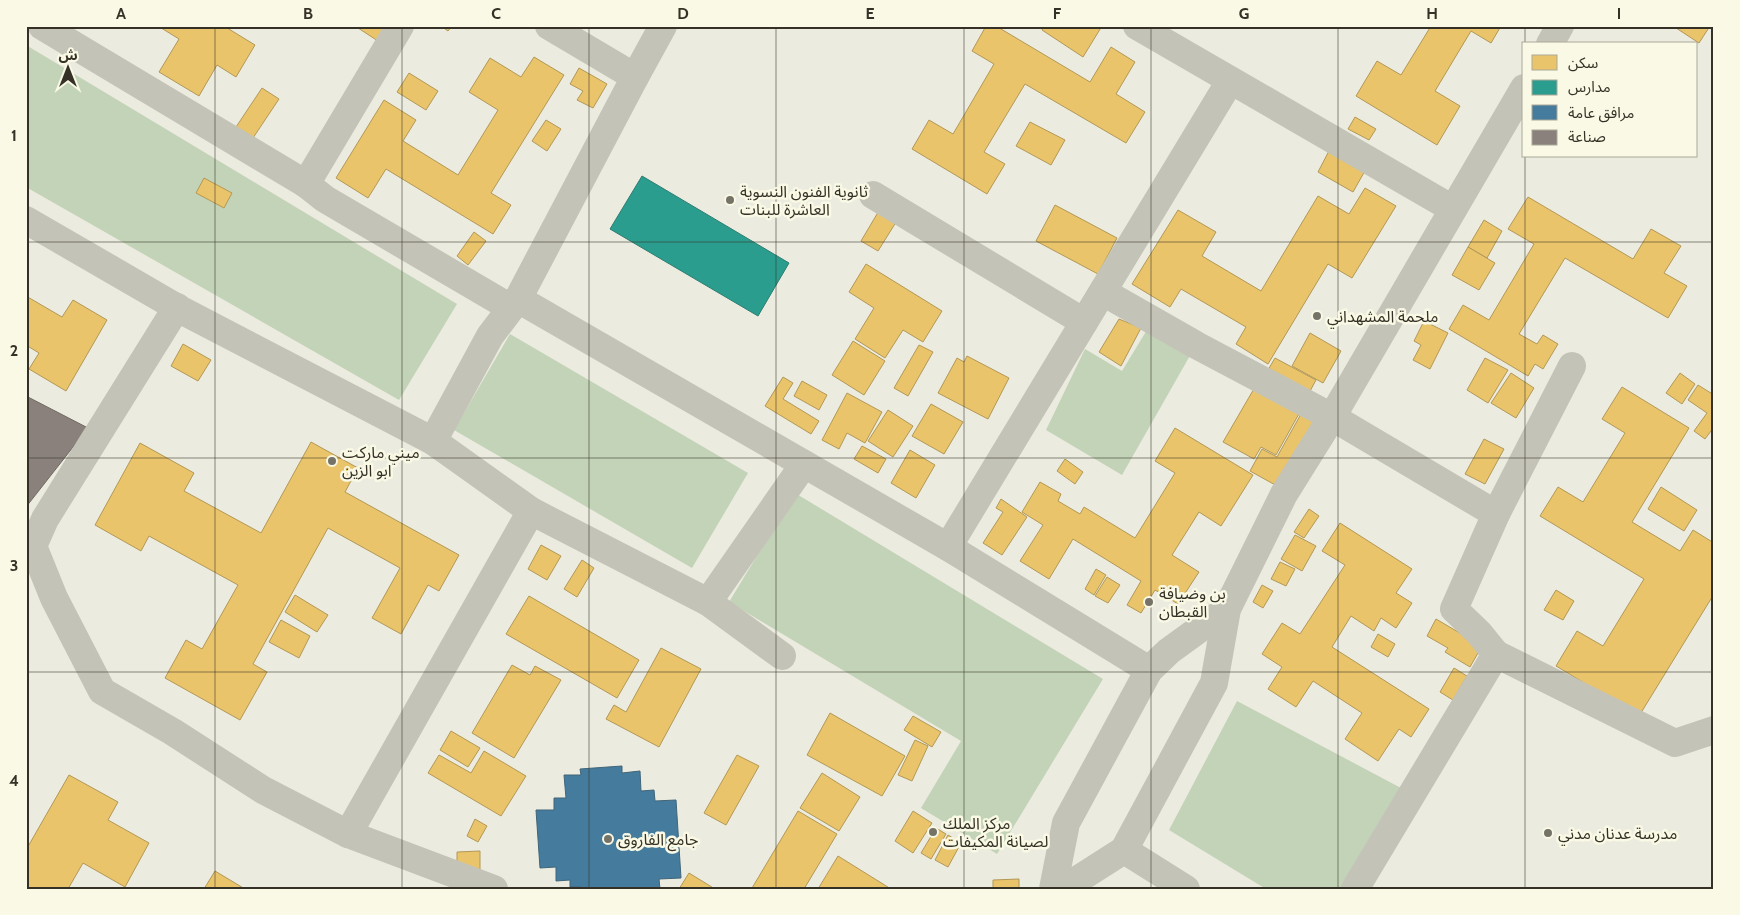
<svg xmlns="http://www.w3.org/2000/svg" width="1740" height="915" font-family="Cabin,'Noto Sans Arabic',sans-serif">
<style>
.green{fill:#c3d3b8}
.homes{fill:#e9c46a;stroke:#b39856}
.schools{fill:#2a9d8f;stroke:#2d7d70}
.public{fill:#457b9d;stroke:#406579}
.industry{fill:#8a817c;stroke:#706962}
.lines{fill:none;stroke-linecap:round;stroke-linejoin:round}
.minor{stroke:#c4c3b8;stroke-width:28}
.grid{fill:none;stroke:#353126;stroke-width:1;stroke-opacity:0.55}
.poi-dot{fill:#757267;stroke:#f9f9e5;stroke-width:2}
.labels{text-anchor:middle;stroke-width:5;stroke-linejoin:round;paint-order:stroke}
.poi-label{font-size:16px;fill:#353126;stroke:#f9f9e5;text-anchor:start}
.neatline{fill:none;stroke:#353126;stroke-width:2}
.grid-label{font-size:16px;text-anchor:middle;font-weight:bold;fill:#353126}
</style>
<rect width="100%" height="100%" fill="#ebebdf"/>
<g class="green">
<polygon points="26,45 457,304 399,400 26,187"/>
<polygon points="1153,320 1196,345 1122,475 1046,430 1085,349 1122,371"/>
<polygon points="510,334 748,473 692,568 454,430"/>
<polygon points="795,493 1103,679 997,854 921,808 961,741 729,602"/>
<polygon points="1237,701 1401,788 1344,889 1266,889 1169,830"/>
</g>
<g class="homes">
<polygon points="158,26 224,26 255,45 236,77 217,65 199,96 159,72 179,39"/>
<polygon points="355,26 391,26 381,43"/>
<polygon points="441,26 452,26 448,31"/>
<polygon points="986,26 996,26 1090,82 1111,47 1135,62 1116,94 1145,112 1126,143 1025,84 984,152 1005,164 987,194 912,149 929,120 953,134 994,64 972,51"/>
<polygon points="1044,26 1102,26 1083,57 1042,30"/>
<polygon points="1431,26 1501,26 1491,43 1471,31 1435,91 1460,106 1437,145 1356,96 1377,61 1401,75"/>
<polygon points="1673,26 1710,26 1699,43"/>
<polygon points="534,57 564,75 491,193 511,205 493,234 386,169 368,198 336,178 384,100 416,120 403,141 458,175 498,110 469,92 490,58 521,77"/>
<polygon points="579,68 607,84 593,108 577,100 583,91 570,84"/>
<polygon points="409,73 438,91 426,110 397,92"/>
<polygon points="262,88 279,99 253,138 236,127"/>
<polygon points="1355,117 1376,129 1369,140 1348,129"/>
<polygon points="546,120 561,129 547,151 532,141"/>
<polygon points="1030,122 1065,140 1051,165 1016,146"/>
<polygon points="1330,149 1366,169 1353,192 1318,172"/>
<polygon points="204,178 232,193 224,208 196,193"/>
<polygon points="1365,188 1396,206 1352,278 1328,264 1268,364 1236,344 1246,327 1181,289 1170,307 1132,284 1178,210 1216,232 1202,256 1261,291 1318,196 1349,214"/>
<polygon points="1528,197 1633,259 1651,229 1681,246 1664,273 1687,286 1668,318 1565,258 1519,334 1537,344 1543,335 1558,344 1543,369 1535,364 1528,376 1449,329 1463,305 1489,320 1534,244 1508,229"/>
<polygon points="1055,205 1117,238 1098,274 1036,241"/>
<polygon points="880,209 898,219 878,251 861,241"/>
<polygon points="1484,220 1502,231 1487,258 1468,247"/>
<polygon points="474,232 486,241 468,265 457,256"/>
<polygon points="1468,247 1495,263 1479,290 1452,275"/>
<polygon points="866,264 942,311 923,342 903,330 885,358 855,339 874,308 849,292"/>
<polygon points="26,296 62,317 73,300 107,320 66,391 29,369 39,353 26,345"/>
<polygon points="1119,319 1141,328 1121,366 1099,352"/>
<polygon points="1424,321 1448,333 1430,369 1413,360 1421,345 1414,341"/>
<polygon points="1310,333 1341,351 1323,383 1292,366"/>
<polygon points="853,341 885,361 864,395 832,375"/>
<polygon points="183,344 211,360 198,381 171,366"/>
<polygon points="919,345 933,352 908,396 894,388"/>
<polygon points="967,356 1009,378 988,419 938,393 957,358 964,362"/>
<polygon points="1275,358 1316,380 1309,393 1268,370"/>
<polygon points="1485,358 1508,370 1488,403 1467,390"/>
<polygon points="1511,373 1534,388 1516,418 1491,403"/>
<polygon points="1680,373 1695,384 1682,404 1666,393"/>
<polygon points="783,377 793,383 783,399 819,421 811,434 765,406"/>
<polygon points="802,381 827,395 819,410 794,396"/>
<polygon points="1698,385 1714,395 1714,427 1705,439 1694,431 1707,413 1688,400"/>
<polygon points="1255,387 1300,412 1276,455 1261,447 1254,459 1223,442"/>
<polygon points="1622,387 1689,428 1632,522 1680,551 1693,530 1714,543 1714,594 1639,716 1556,666 1577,631 1603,646 1644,579 1540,516 1558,487 1583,502 1625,433 1602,419"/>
<polygon points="847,393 882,412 865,443 847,433 839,449 822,440"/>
<polygon points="931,404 963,422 944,454 912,436"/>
<polygon points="888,410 913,426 893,457 868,441"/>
<polygon points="1301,414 1314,422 1277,486 1250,471 1262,449 1277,457"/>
<polygon points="1175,428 1253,475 1221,526 1199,512 1172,555 1199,572 1178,604 1155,590 1141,613 1127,605 1141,581 1073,539 1049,579 1020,561 1043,525 1022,512 1040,482 1061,494 1058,501 1080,514 1084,507 1135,538 1175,473 1155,461"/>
<polygon points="1484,439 1504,449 1485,484 1465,474"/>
<polygon points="311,442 358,468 345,492 459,555 439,591 428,585 401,634 372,618 400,568 328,528 253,664 267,672 240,720 165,678 186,640 202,649 238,585 149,536 141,551 95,525 140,443 194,473 184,491 261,533"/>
<polygon points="862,446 886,459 878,473 854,459"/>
<polygon points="910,450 935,465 916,498 891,483"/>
<polygon points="1065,459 1083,472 1075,484 1057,471"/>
<polygon points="1661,487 1697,510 1684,531 1648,509"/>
<polygon points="1001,499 1027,517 1002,555 983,543 1003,512 996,508"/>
<polygon points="1309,509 1319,516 1304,538 1294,532"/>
<polygon points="1340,523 1412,569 1396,593 1412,603 1396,628 1381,618 1374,631 1351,616 1332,647 1429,709 1411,737 1399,729 1378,761 1345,739 1362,713 1313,681 1296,707 1268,689 1282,667 1262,654 1282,623 1300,634 1345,565 1322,551"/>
<polygon points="1295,535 1316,546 1302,571 1281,559"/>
<polygon points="541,545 561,556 547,580 528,569"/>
<polygon points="582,560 594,568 577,597 564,589"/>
<polygon points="1280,562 1295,569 1286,586 1271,579"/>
<polygon points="1096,569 1106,575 1094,595 1085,589"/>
<polygon points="1107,577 1120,585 1108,603 1095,596"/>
<polygon points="1262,585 1273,591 1263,608 1253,602"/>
<polygon points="1556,590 1574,601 1563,620 1544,610"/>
<polygon points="295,595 328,615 317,632 285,612"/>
<polygon points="529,596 639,660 617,698 506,634"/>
<polygon points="1436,619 1482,646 1470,667 1445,652 1448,648 1427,636"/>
<polygon points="281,620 310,636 299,658 269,642"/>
<polygon points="1378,634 1395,644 1388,657 1371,647"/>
<polygon points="661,648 701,669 659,747 606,719 614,705 626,712"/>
<polygon points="512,665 530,675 535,666 561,680 514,758 472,733"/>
<polygon points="1454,668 1467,676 1453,700 1440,692"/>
<polygon points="830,713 905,756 882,796 807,755"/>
<polygon points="913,716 941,732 932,747 904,730"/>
<polygon points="451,731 480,748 468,767 440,750"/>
<polygon points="915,740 928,746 912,781 898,775"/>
<polygon points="484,751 526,776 501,816 428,773 439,755 471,773"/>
<polygon points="737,755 759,766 726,825 704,813"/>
<polygon points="822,773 860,797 839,831 800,808"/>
<polygon points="69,775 118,802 108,820 149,843 125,887 83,863 68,889 26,889 26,850"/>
<polygon points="798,811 837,834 804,889 754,889 752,888"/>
<polygon points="913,811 932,823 913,853 895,841"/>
<polygon points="475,819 487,826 478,842 467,836"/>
<polygon points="936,828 946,834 931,859 921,853"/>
<polygon points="948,835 961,843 948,867 935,860"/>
<polygon points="480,851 480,871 457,871 457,852"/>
<polygon points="838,856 891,889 818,889"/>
<polygon points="215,871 245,889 204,889"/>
<polygon points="689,873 715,889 679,889"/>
<polygon points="1019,879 1019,889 993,889 993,880"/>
</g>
<polygon class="schools" points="642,176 789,263 758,316 610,229"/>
<polygon class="public" points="622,766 622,773 640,771 641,791 654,790 655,801 676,800 681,878 659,879 660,889 581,889 581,887 570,887 570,880 556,881 556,867 540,868 536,810 554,810 554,798 566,798 564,775 581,775 580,769"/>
<polygon class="industry" points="26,396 88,428 26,507"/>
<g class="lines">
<g class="minor">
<polyline points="42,26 306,184 325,199 511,308"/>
<polyline points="1137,26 1453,209"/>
<polyline points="1550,44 1560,26"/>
<polyline points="635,77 663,26"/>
<polyline points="306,184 400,26"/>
<polyline points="873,195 1084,322"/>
<polyline points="26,220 183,311 433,441 531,511 708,602 782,656"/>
<polyline points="1103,292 1196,345 1332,417 1496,514 1454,609 1479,633 1496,654 1355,889"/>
<polyline points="518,299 635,77 549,26"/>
<polyline points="177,307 45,519 33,546 54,598 102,691 173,732 263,790 348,834 494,889"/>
<polyline points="433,441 490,336 518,299 948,547 1149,670"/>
<polyline points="1496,514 1572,366"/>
<polyline points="948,547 1230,81"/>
<polyline points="708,602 804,464"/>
<polyline points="1496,654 1675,743 1714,730"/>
<polyline points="348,834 531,511"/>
<polyline points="1124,850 1186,889"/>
<polyline points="1053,889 1066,823 1149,670 1169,651 1227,609"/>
<polyline points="1063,889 1124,850 1214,683 1227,609 1284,494 1332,417 1524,88"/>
</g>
</g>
<path class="grid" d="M215 26V889M402 26V889M589 26V889M776 26V889M964 26V889M1151 26V889M1338 26V889M1525 26V44M1525 156V889M26 242H1714M26 458H1714M26 672H1714"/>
<g class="poi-dot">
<circle cx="730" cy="200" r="5"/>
<circle cx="1317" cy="316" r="5"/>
<circle cx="332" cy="461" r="5"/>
<circle cx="1149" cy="602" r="5"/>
<circle cx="933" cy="832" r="5"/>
<circle cx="1548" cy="833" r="5"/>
<circle cx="608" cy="839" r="5"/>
</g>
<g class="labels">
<g class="poi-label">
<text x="740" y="197">ثانوية الفنون النسوية<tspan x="740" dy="18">العاشرة للبنات</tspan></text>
<text x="1327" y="322">ملحمة المشهداني</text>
<text x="342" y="458">ميني ماركت<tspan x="342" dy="18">ابو الزين</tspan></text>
<text x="1159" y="599">بن وضيافة<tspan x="1159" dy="18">القبطان</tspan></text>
<text x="943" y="829">مركز الملك<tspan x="943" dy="18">لصيانة المكيفات</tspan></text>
<text x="1558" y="839">مدرسة عدنان مدني</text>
<text x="618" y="845">جامع الفاروق</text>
</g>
</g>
<rect width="1740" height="915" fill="none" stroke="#f9f9e5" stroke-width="55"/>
<rect x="1522" y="42" width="175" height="115" fill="#f9f9e5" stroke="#aba999"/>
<rect x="1532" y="55" width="25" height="15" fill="#e9c46a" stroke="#aba999"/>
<text x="1568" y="68" font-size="15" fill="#353126">سكن</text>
<rect x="1532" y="80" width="25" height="15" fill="#2a9d8f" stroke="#aba999"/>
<text x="1568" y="92" font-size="15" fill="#353126">مدارس</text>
<rect x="1532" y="105" width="25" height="15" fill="#457b9d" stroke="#aba999"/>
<text x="1568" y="118" font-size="15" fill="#353126">مرافق عامة</text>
<rect x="1532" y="130" width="25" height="15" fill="#8a817c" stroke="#aba999"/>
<text x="1568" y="142" font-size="15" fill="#353126">صناعة</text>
<g transform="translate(68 68)" stroke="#f9f9e5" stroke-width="4" paint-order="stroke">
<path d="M0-4L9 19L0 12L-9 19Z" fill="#353126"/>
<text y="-8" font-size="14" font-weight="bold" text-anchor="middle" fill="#353126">ش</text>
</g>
<rect x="28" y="28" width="1684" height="860" class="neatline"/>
<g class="grid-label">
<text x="121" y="19">A</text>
<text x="308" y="19">B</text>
<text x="496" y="19">C</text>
<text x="683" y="19">D</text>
<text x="870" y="19">E</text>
<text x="1057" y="19">F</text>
<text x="1244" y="19">G</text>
<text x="1432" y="19">H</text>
<text x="1619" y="19">I</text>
<text x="14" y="141">1</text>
<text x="14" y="356">2</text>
<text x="14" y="571">3</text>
<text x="14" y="786">4</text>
</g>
</svg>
